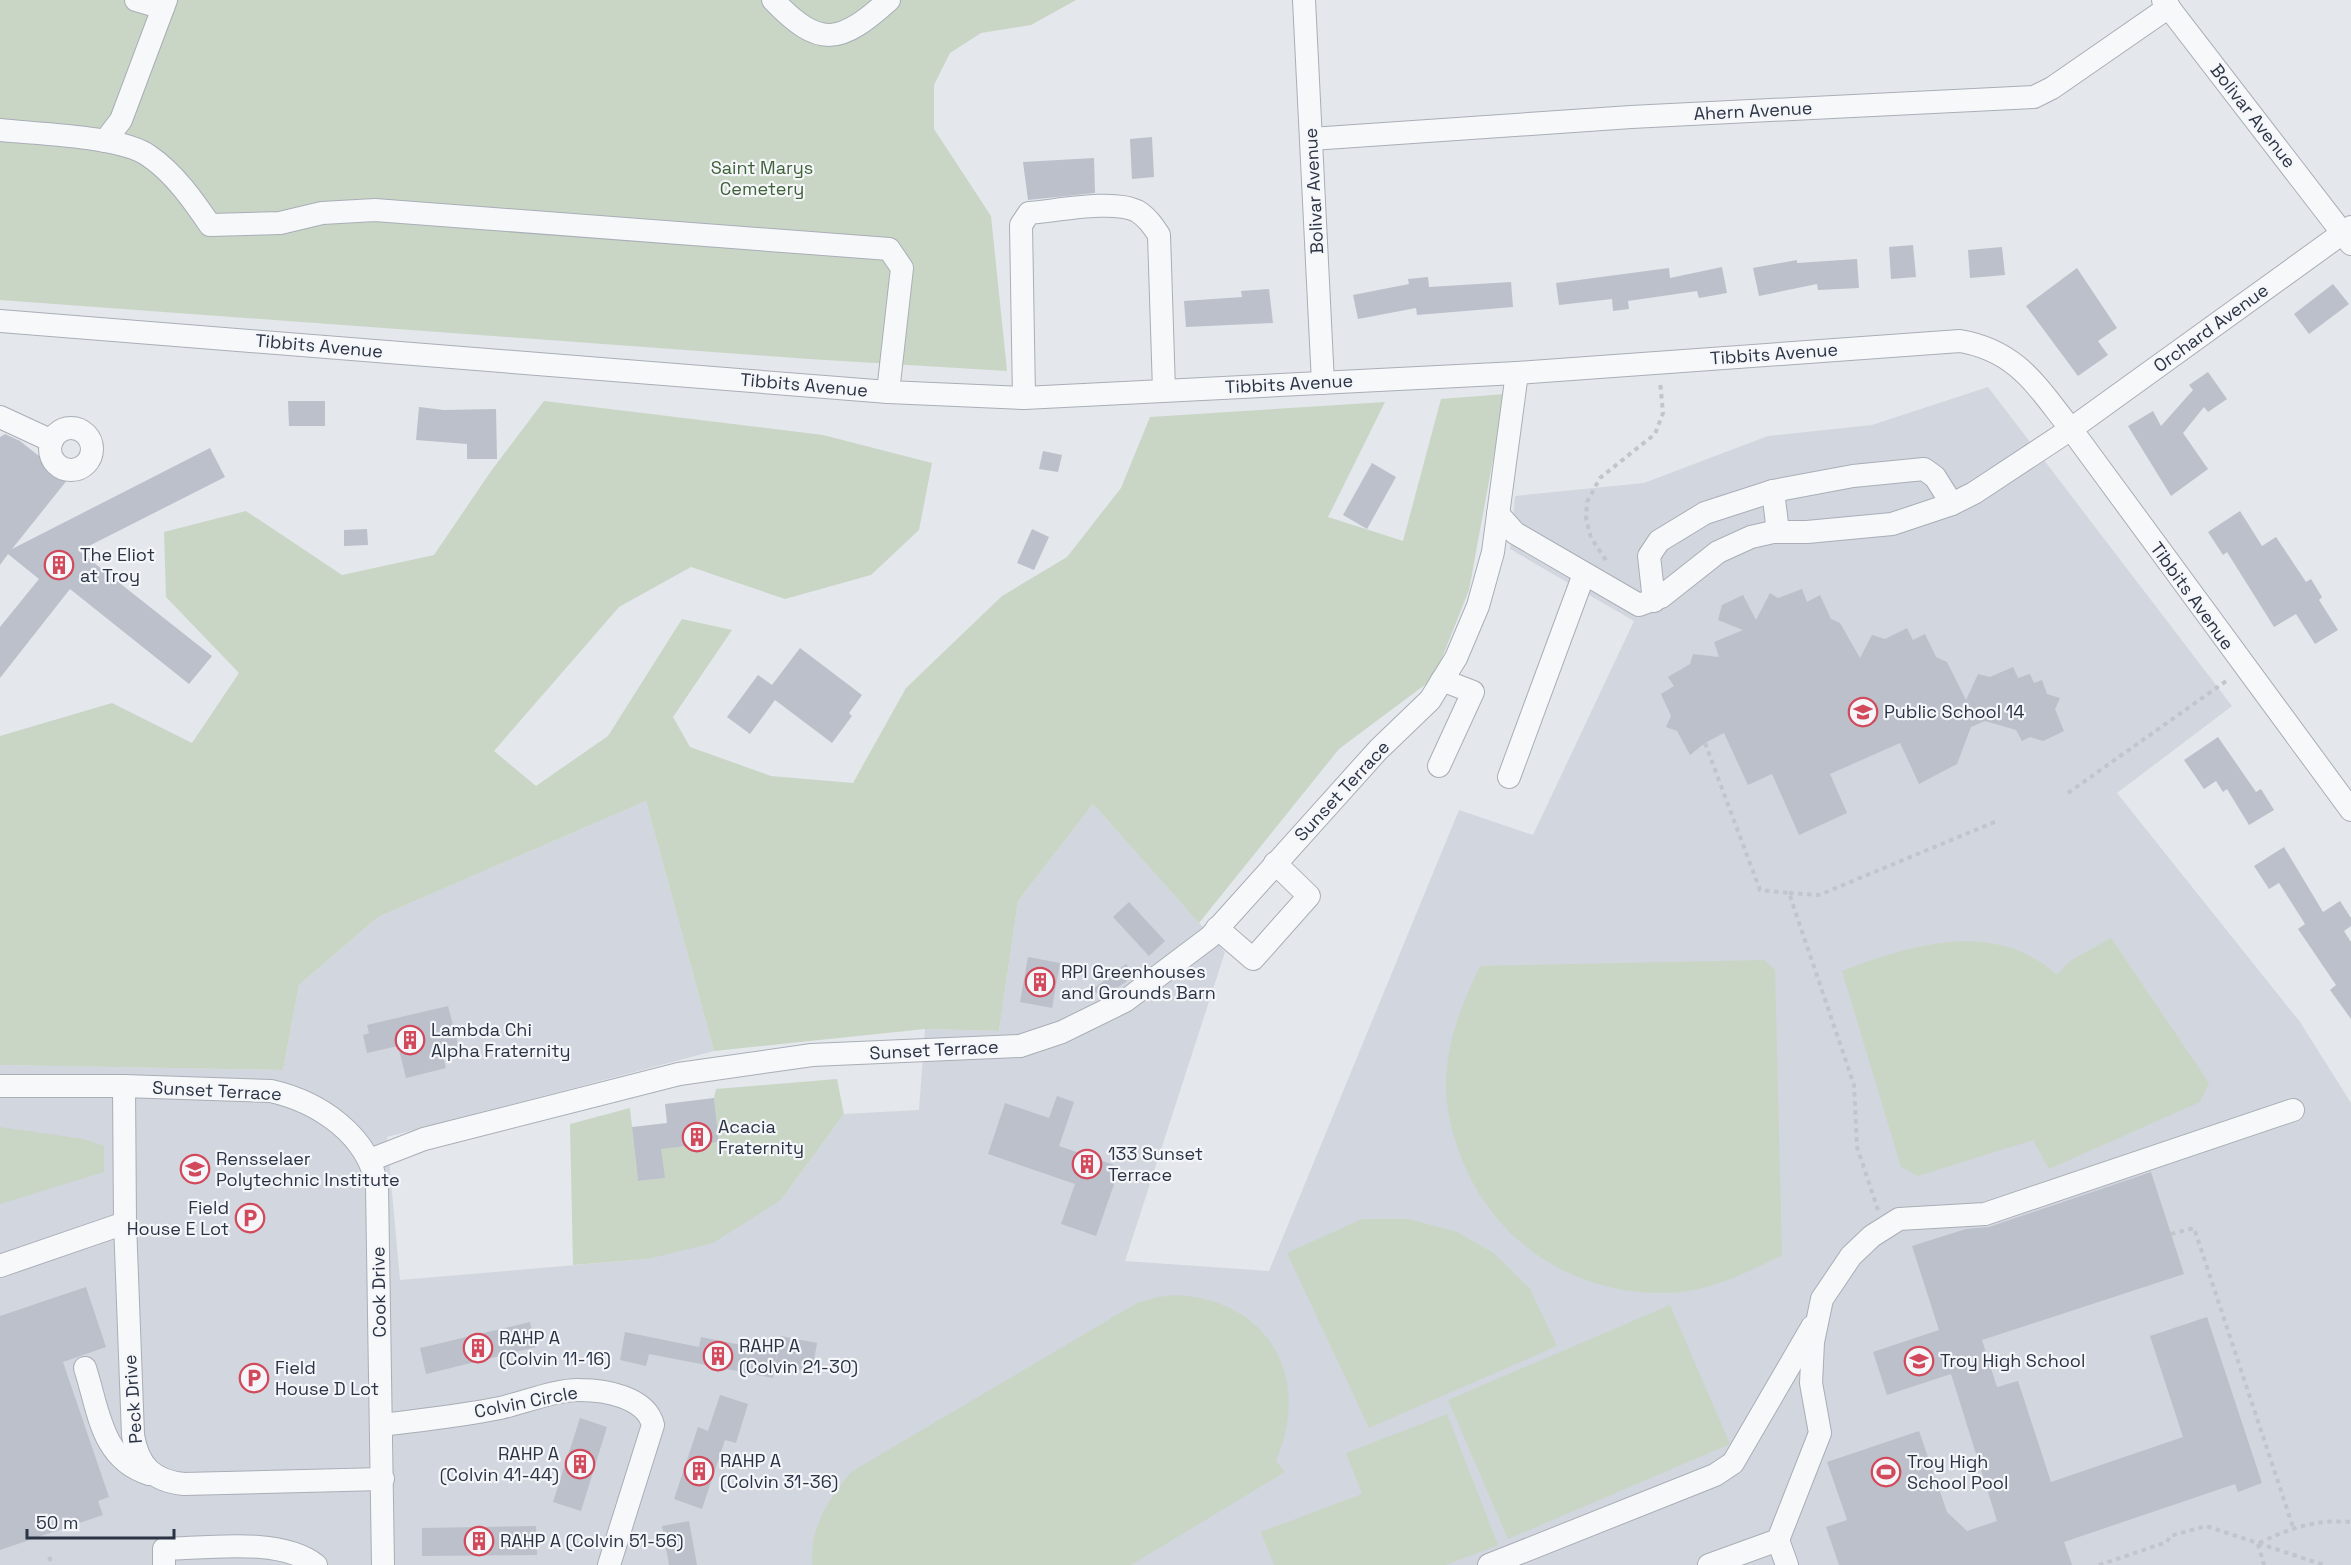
<svg xmlns="http://www.w3.org/2000/svg" width="2351" height="1565" font-family="'Space Grotesk',sans-serif">
<style>
.built{fill:#d2d6de}
.green{fill:#c9d6c5}
.building{fill:#bbc0ca}
.lines{fill:none;stroke-linecap:round;stroke-linejoin:round}
.minor-casing{stroke:#a9aeb7;stroke-width:24}
.path{stroke:#c2c5cb;stroke-width:4;stroke-dasharray:4.5 4.5;stroke-linecap:butt}
.minor{stroke:#f7f8fa;stroke-width:22}
.labels{text-anchor:middle;stroke-width:4.5;stroke-linejoin:round;paint-order:stroke}
.street-label{font-size:18px;fill:#2b3445;stroke:#f4f6f9}
.park-label{font-size:18px;fill:#3f6138;stroke:#f4f6f9}
.poi-label{font-size:18px;fill:#2b3445;stroke:#f4f6f9;text-anchor:start}
</style>
<rect width="100%" height="100%" fill="#e4e7ec"/>
<polygon class="built" points="1988,387 2232,706 2117,793 2300,1022 2351,1103 2351,1565 0,1565 0,1065 283,1070 299,985 378,917 646,801 714,1051 387,1137 400,1280 648,1259 781,1200 844,1114 919,1110 925,1029 999,1031 1018,901 1093,804 1225,952 1125,1261 1269,1271 1459,810 1533,835 1634,621 1510,549 1515,496 1644,483 1768,436 1872,425"/>
<g class="green">
<polygon points="0,0 1076,0 1031,25 981,33 950,53 934,85 934,129 991,216 1007,371 809,359 0,300"/>
<polygon points="1505,394 1469,590 1434,678 1339,749 1199,923 1093,804 1018,901 999,1031 925,1029 714,1051 646,801 378,917 299,985 283,1070 0,1065 0,736 112,703 192,743 239,673 166,597 164,532 246,511 342,575 434,555 491,471 544,401 823,435 932,463 919,530 871,575 785,599 691,567 619,607 494,751 536,786 608,736 682,619 732,630 673,717 690,747 771,776 853,783 906,688 1002,596 1067,557 1121,488 1150,417 1385,402 1328,517 1403,541 1441,399"/>
<path d="M2111 938 2209 1083 2200 1102 2049 1169 2033 1140 1918 1176 1901 1167 1842 971C1912 945 1994 918 2057 975L2070 961Z"/>
<path d="M1764 960 1775 970 1782 1255C1746 1273 1709 1292 1667 1293 1574 1295 1492 1242 1460 1154 1451 1130 1445 1104 1446 1078 1449 1035 1462 1004 1480 966Z"/>
<polygon points="837,1079 844,1114 781,1200 713,1243 648,1259 573,1265 570,1124 630,1108 638,1181 664,1178 659,1131 677,1147 719,1142 714,1098 716,1089"/>
<polygon points="0,1127 84,1139 104,1146 104,1172 0,1204"/>
<polygon points="1362,1219 1409,1219 1457,1232 1495,1254 1530,1289 1557,1346 1369,1428 1287,1253"/>
<path d="M1176 1295C1269 1300 1312 1377 1276 1461L1285 1472 1131 1565H812C810 1526 828 1501 851 1472L1137 1303 1158 1297Z"/>
<polygon points="1670,1305 1730,1444 1508,1539 1448,1400"/>
<polygon points="1447,1414 1498,1545 1446,1565 1274,1565 1261,1532 1362,1494 1346,1453"/>
</g>
<g class="building">
<polygon points="1152,137 1154,177 1132,179 1130,139"/>
<polygon points="1094,158 1095,193 1028,200 1023,162"/>
<polygon points="1913,245 1916,277 1891,279 1889,247"/>
<polygon points="2002,247 2005,275 1970,278 1968,250"/>
<polygon points="1857,259 1859,288 1818,290 1817,284 1759,296 1753,268 1797,260 1797,263"/>
<polygon points="1722,267 1727,293 1699,298 1697,291 1628,301 1629,309 1613,311 1612,299 1559,305 1556,283 1669,268 1670,278"/>
<polygon points="2077,268 2117,328 2098,341 2108,355 2078,376 2026,306"/>
<polygon points="1428,277 1429,287 1511,282 1513,307 1417,315 1416,308 1358,319 1353,295 1409,284 1408,279"/>
<polygon points="2333,284 2349,304 2309,334 2294,314"/>
<polygon points="1269,289 1273,323 1186,327 1184,301 1242,297 1241,291"/>
<polygon points="2208,372 2227,399 2208,412 2204,407 2183,433 2208,469 2171,496 2128,426 2153,411 2161,426 2193,390 2189,385"/>
<polygon points="288,401 325,401 325,426 289,426"/>
<polygon points="419,407 444,410 496,409 497,459 467,459 467,444 416,440"/>
<polygon points="5,434 20,441 68,479 12,549 210,448 225,477 79,551 212,656 189,684 70,589 0,678 0,627 39,579 8,554 0,565 0,437"/>
<polygon points="1043,451 1062,455 1058,472 1039,469"/>
<polygon points="1372,463 1396,477 1367,529 1343,515"/>
<polygon points="2240,511 2262,546 2276,537 2306,582 2311,579 2322,597 2319,600 2338,630 2315,644 2296,614 2274,627 2227,552 2223,555 2208,532"/>
<polygon points="367,529 368,545 344,546 344,530"/>
<polygon points="1032,529 1049,537 1034,570 1017,563"/>
<polygon points="1802,589 1807,602 1820,595 1831,619 1840,623 1860,658 1872,635 1885,639 1907,628 1913,640 1925,634 1936,657 1947,662 1966,700 1978,674 1990,677 2013,667 2018,678 2030,674 2034,683 2042,680 2047,694 2060,698 2055,709 2064,731 2043,741 2030,737 2022,741 2016,730 1985,721 1971,727 1957,764 1919,784 1900,743 1830,774 1847,813 1799,835 1772,774 1748,785 1724,733 1705,743 1690,755 1677,731 1666,727 1671,716 1661,694 1674,686 1668,677 1690,664 1693,654 1719,657 1714,642 1743,630 1718,620 1722,605 1743,595 1756,620 1770,593 1778,598"/>
<polygon points="800,648 862,695 849,713 852,716 832,743 775,700 750,734 727,717 758,675 772,685"/>
<polygon points="2218,737 2256,792 2261,789 2274,810 2249,825 2227,789 2223,792 2216,781 2204,789 2184,760"/>
<polygon points="2284,847 2323,912 2340,901 2351,918 2351,926 2344,931 2351,942 2351,1019 2330,990 2336,985 2298,929 2305,924 2279,883 2269,889 2254,866"/>
<polygon points="1129,902 1165,941 1149,956 1113,917"/>
<polygon points="1028,957 1060,963 1052,1008 1020,1002"/>
<polygon points="1126,964 1135,976 1101,998 1093,989"/>
<polygon points="448,1006 460,1052 443,1056 446,1068 406,1078 398,1046 367,1053 363,1035 369,1033 367,1025"/>
<polygon points="1057,1096 1074,1102 1059,1146 1120,1167 1096,1236 1061,1224 1075,1184 988,1154 1005,1103 1049,1118"/>
<polygon points="714,1098 719,1142 661,1149 665,1178 638,1181 632,1127 667,1123 665,1104"/>
<polygon points="2151,1172 2184,1274 1982,1340 1997,1387 2018,1381 2051,1482 2183,1437 2150,1336 2207,1317 2262,1483 2238,1492 2235,1484 2064,1542 2072,1565 1839,1565 1826,1527 1847,1520 1827,1462 1919,1431 1947,1512 1967,1531 1997,1521 1951,1374 1887,1395 1873,1352 1939,1330 1912,1246 1966,1229 1989,1227"/>
<polygon points="86,1287 106,1347 63,1362 109,1497 98,1501 103,1515 0,1550 0,1316"/>
<polygon points="530,1322 536,1347 426,1374 420,1348"/>
<polygon points="625,1332 699,1347 701,1337 777,1352 773,1378 649,1354 646,1366 620,1360"/>
<polygon points="781,1336 817,1343 812,1372 775,1365"/>
<polygon points="720,1395 748,1404 736,1443 725,1440 702,1509 674,1499 698,1427 708,1431"/>
<polygon points="580,1418 607,1427 581,1511 553,1502"/>
<polygon points="689,1521 697,1565 669,1565 662,1526"/>
<polygon points="536,1526 537,1555 422,1556 422,1528"/>
</g>
<g class="lines">
<g class="minor-casing">
<g id="minor">
<polyline points="136,0 163,8"/>
<path d="M773 0C820 49 840 44 889 0"/>
<polyline points="1304,0 1323,383"/>
<polyline points="2163,0 2351,244"/>
<path d="M0 130C36 134 122 136 149 156 174 173 193 200 210 225L280 223 322 213 375 210 889 249 902 268 888 392"/>
<polyline points="1311,139 1631,117 2034,97 2052,88 2169,7"/>
<polyline points="105,141 121,120 166,0"/>
<path d="M0 321 888 392 1024 398 1517 373 1960 341C2018 351 2037 387 2071 429L2351 810"/>
<path d="M1024 398 1021 225 1029 213C1056 211 1113 199 1137 211 1147 217 1153 226 1159 235L1164 390"/>
<polyline points="0,417 52,441"/>
<circle cx="71" cy="449" r="21"/>
<polyline points="1773,491 1778,532"/>
<polyline points="1498,514 1515,533 1639,605 1661,597 1718,552 1751,537 1773,532 1807,532 1892,524 1952,504 1974,493 2071,429 2351,227"/>
<polyline points="1654,601 1649,556 1659,541 1705,513 1773,491 1853,476 1924,469 1935,477 1952,504"/>
<polyline points="1439,766 1473,692 1442,680"/>
<polyline points="1509,777 1584,574"/>
<polyline points="1217,928 1253,959 1309,896 1275,863"/>
<path d="M0 1086H124L271 1091C319 1102 369 1135 377 1187L383 1565"/>
<path d="M124 1086 125 1223 133 1435C138 1466 153 1481 184 1484L383 1479"/>
<polyline points="370,1160 424,1139 679,1074 812,1055 1020,1046 1062,1032 1125,1001 1210,937 1378,750 1430,700 1456,658 1478,606 1493,552 1517,373"/>
<polyline points="0,1266 125,1223"/>
<path d="M85 1368C99 1411 101 1459 149 1474"/>
<path d="M382 1425C421 1420 461 1416 500 1408 523 1403 557 1389 580 1390 605 1390 646 1397 653 1425L609 1565"/>
<polyline points="1778,1540 1787,1565"/>
<path d="M164 1565V1549C207 1548 281 1537 316 1565"/>
<polyline points="1489,1565 1715,1475 1733,1463 1812,1327"/>
<polyline points="1709,1565 1778,1540 1820,1433 1811,1383 1813,1342 1822,1299 1851,1256 1872,1236 1899,1219 1985,1214 2293,1110"/>
</g>
</g>
<g class="path">
<polyline points="1606,560 1591,538 1586,518 1587,502 1600,478 1655,434 1663,413 1660,381"/>
<polyline points="1705,743 1760,890 1789,893 1854,1085 1857,1147 1878,1210"/>
<polyline points="2068,793 2229,679"/>
<polyline points="1789,893 1819,895 1997,821"/>
<polyline points="2171,1234 2194,1228 2293,1527"/>
<path d="M2259 1543C2290 1528 2316 1519 2351 1522"/>
<polyline points="2258,1544 2264,1565"/>
<polyline points="49,1557 53,1565"/>
<polyline points="2099,1565 2167,1542 2170,1536 2206,1526 2324,1565"/>
</g>
<use href="#minor" class="minor"/>
</g>
<defs>
<g id="building-ring" transform="scale(1.5)"><circle r="9.5" fill="#f4f6f9" stroke="#d1495b" stroke-width="1.5"/><path d="M-4-6H4V6H1V3H-1V6H-4ZM-2.5-4.3h1.7v1.8h-1.7ZM.8-4.3h1.7v1.8H.8ZM-2.5-1h1.7V.8h-1.7ZM.8-1h1.7V.8H.8Z" fill="#d1495b"/></g>
<g id="school-ring" transform="scale(1.5)"><circle r="9.5" fill="#f4f6f9" stroke="#d1495b" stroke-width="1.5"/><path d="M0-5L7-2L0 1L-7-2ZM-4 1L0 2.5L4 1V4Q0 6-4 4Z" fill="#d1495b"/></g>
<g id="university-ring" transform="scale(1.5)"><circle r="9.5" fill="#f4f6f9" stroke="#d1495b" stroke-width="1.5"/><path d="M0-5L7-2L0 1L-7-2ZM-4 1L0 2.5L4 1V4Q0 6-4 4Z" fill="#d1495b"/></g>
<g id="parking-ring" transform="scale(1.5)"><circle r="9.5" fill="#f4f6f9" stroke="#d1495b" stroke-width="1.5"/><path d="M-3.5-5.5H1a3.5 3.5 0 0 1 0 7H-1V5.5H-3.5ZM-1-3.4V-.6H.8a1.4 1.4 0 0 0 0-2.8Z" fill="#d1495b"/></g>
<g id="stadium-ring" transform="scale(1.5)"><circle r="9.5" fill="#f4f6f9" stroke="#d1495b" stroke-width="1.5"/><path d="M0-5a6.5 5 0 1 0 0 10a6.5 5 0 1 0 0-10ZM-3.5-1.8h7v3.6h-7Z" fill="#d1495b"/></g>
</defs>
<g fill-rule="evenodd">
<use href="#building-ring" x="59" y="565"/>
<use href="#school-ring" x="1863" y="712"/>
<use href="#building-ring" x="1040" y="982"/>
<use href="#building-ring" x="410" y="1040"/>
<use href="#building-ring" x="697" y="1137"/>
<use href="#building-ring" x="1087" y="1164"/>
<use href="#university-ring" x="195" y="1169"/>
<use href="#parking-ring" x="250" y="1218"/>
<use href="#building-ring" x="478" y="1348"/>
<use href="#building-ring" x="718" y="1356"/>
<use href="#school-ring" x="1919" y="1361"/>
<use href="#parking-ring" x="254" y="1378"/>
<use href="#building-ring" x="580" y="1464"/>
<use href="#building-ring" x="699" y="1471"/>
<use href="#stadium-ring" x="1886" y="1472"/>
<use href="#building-ring" x="479" y="1541"/>
</g>
<g class="labels">
<g class="street-label">
<text transform="translate(1753 111) rotate(-3)" y="6">Ahern Avenue</text>
<text transform="translate(2253 116) rotate(52)" y="6">Bolivar Avenue</text>
<text transform="translate(1314 191) rotate(-93)" y="6">Bolivar Avenue</text>
<text transform="translate(2211 328) rotate(-36)" y="6">Orchard Avenue</text>
<text transform="translate(319 346) rotate(5)" y="6">Tibbits Avenue</text>
<text transform="translate(1774 354) rotate(-4)" y="6">Tibbits Avenue</text>
<text transform="translate(1289 384) rotate(-3)" y="6">Tibbits Avenue</text>
<text transform="translate(804 385) rotate(5)" y="6">Tibbits Avenue</text>
<text transform="translate(2192 596) rotate(54)" y="6">Tibbits Avenue</text>
<text transform="translate(1342 791) rotate(-47)" y="6">Sunset Terrace</text>
<text transform="translate(934 1050) rotate(-3)" y="6">Sunset Terrace</text>
<text transform="translate(217 1091) rotate(3)" y="6">Sunset Terrace</text>
<text transform="translate(379 1292) rotate(-91)" y="6">Cook Drive</text>
<text transform="translate(133 1399) rotate(-94)" y="6">Peck Drive</text>
<text transform="translate(526 1402) rotate(-11)" y="6">Colvin Circle</text>
</g>
<g class="park-label">
<text x="762" y="174">Saint Marys<tspan x="762" dy="21">Cemetery</tspan></text>
</g>
<g class="poi-label">
<text x="80" y="561">The Eliot<tspan x="80" dy="21">at Troy</tspan></text>
<text x="1884" y="718">Public School 14</text>
<text x="1061" y="978">RPI Greenhouses<tspan x="1061" dy="21">and Grounds Barn</tspan></text>
<text x="431" y="1036">Lambda Chi<tspan x="431" dy="21">Alpha Fraternity</tspan></text>
<text x="718" y="1133">Acacia<tspan x="718" dy="21">Fraternity</tspan></text>
<text x="1108" y="1160">133 Sunset<tspan x="1108" dy="21">Terrace</tspan></text>
<text x="216" y="1165">Rensselaer<tspan x="216" dy="21">Polytechnic Institute</tspan></text>
<text x="229" y="1214" text-anchor="end">Field<tspan x="229" dy="21">House E Lot</tspan></text>
<text x="499" y="1344">RAHP A<tspan x="499" dy="21">(Colvin 11-16)</tspan></text>
<text x="739" y="1352">RAHP A<tspan x="739" dy="21">(Colvin 21-30)</tspan></text>
<text x="1940" y="1367">Troy High School</text>
<text x="275" y="1374">Field<tspan x="275" dy="21">House D Lot</tspan></text>
<text x="559" y="1460" text-anchor="end">RAHP A<tspan x="559" dy="21">(Colvin 41-44)</tspan></text>
<text x="720" y="1467">RAHP A<tspan x="720" dy="21">(Colvin 31-36)</tspan></text>
<text x="1907" y="1468">Troy High<tspan x="1907" dy="21">School Pool</tspan></text>
<text x="500" y="1547">RAHP A (Colvin 51-56)</text>
</g>
</g>
<path d="M27 1529v9h147v-9" fill="none" stroke="#2b3445" stroke-width="3"/>
<text x="36" y="1529" font-size="18" fill="#2b3445" stroke="#f4f6f9" stroke-width="4.5" paint-order="stroke">50 m</text>
</svg>
